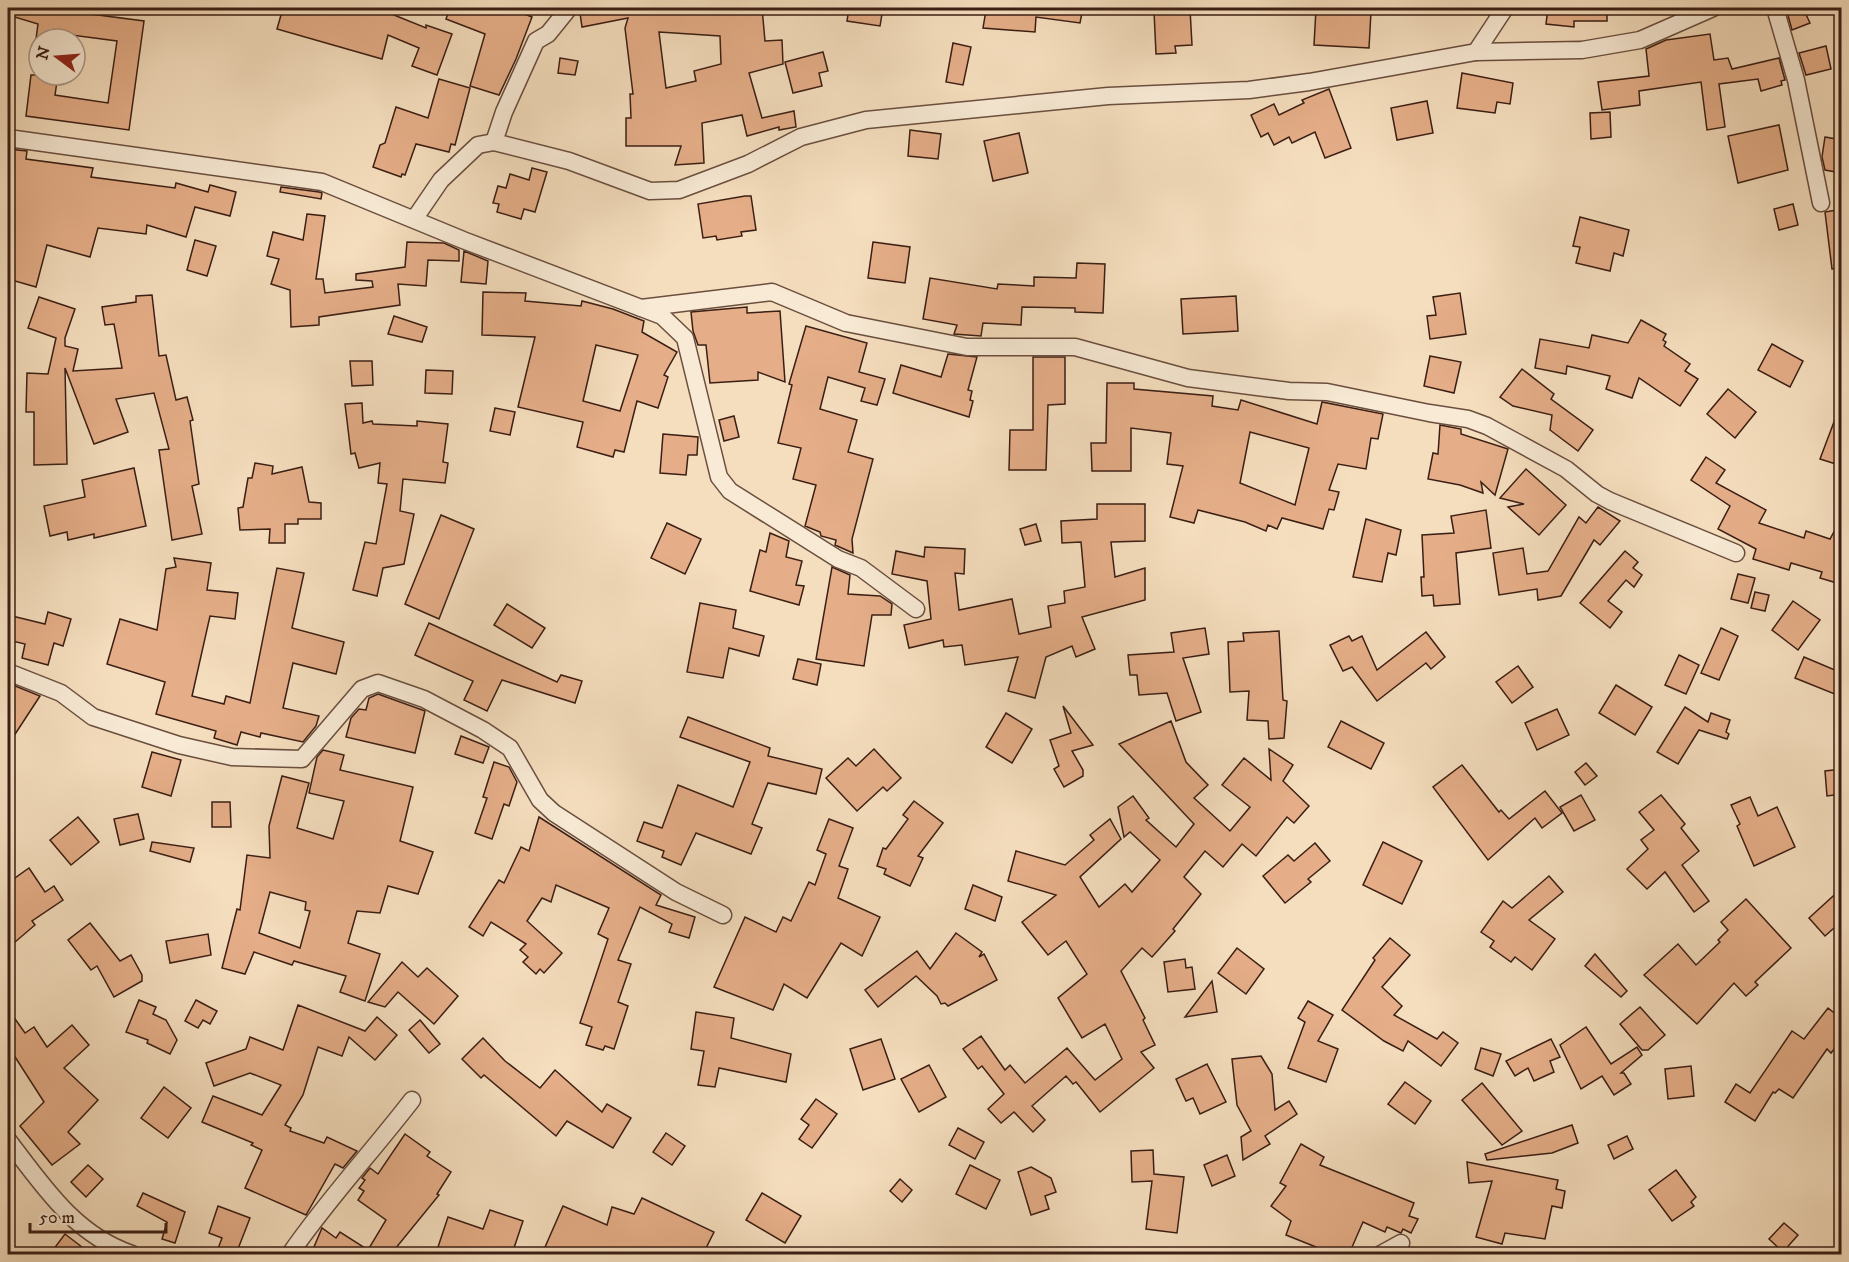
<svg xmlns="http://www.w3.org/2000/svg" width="1849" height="1262" font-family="'IM FELL DW Pica',serif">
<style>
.building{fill:#e5ae88;stroke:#3b1e14;stroke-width:1.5;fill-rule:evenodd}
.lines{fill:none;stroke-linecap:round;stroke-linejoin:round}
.minor-casing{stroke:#6a4e3e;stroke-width:19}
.minor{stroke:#f8ead5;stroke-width:16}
</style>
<rect width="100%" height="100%" fill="#f5debe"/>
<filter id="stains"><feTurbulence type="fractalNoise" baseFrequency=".00333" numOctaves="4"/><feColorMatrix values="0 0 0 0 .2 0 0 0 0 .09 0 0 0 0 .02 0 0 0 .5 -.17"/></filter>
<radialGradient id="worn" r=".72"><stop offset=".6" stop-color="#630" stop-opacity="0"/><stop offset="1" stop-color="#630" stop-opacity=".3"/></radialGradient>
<g class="building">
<polygon points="8,8 44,8 144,21 129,130 26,116 31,75 58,75 55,95 108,103 117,41 64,34 63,39 36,39 38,24 8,15"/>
<polygon points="283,8 396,8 394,15 426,28 426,25 452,34 437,75 412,66 419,48 388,35 382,59 277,29"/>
<polygon points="450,8 524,8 522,13 532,17 516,59 499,95 470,86 485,34 446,19"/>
<path d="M604 8H654V10L695 13 696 8H762L765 41 782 40 783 64 749 73 762 118 794 111 796 127 779 130V127L747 136 742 115 702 123 704 163 675 165 681 146H626V118H631L630 94H633L625 28 628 18 582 27 580 13ZM659 32 720 36 721 64 694 71 696 81 666 88Z"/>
<polygon points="849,8 883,8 880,26 847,21"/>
<polygon points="1020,8 1083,8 1080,23 1036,17 1035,32 983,28 986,10 1019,14"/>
<polygon points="1548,8 1607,8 1607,21 1574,21 1574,27 1546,24"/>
<polygon points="1786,8 1803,8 1810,23 1792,30"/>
<polygon points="1190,9 1192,45 1175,46 1176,53 1156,54 1154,11"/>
<polygon points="1316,9 1371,12 1369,48 1314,45"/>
<polygon points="1710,34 1714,60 1728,58 1732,69 1779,58 1785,80 1781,81 1782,85 1761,91 1758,79 1719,84 1725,127 1707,130 1701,82 1639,91 1640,105 1602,110 1598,82 1649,76 1646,49 1666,40"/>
<polygon points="953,43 971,47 963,85 946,82"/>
<polygon points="1826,46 1831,69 1806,75 1799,53"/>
<polygon points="823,52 828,71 819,73 822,86 793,93 785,62"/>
<polygon points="560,58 578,61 575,75 558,73"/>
<polygon points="1462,73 1513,83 1510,104 1497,102 1495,113 1457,108"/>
<polygon points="439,79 470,88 455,145 451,144 449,152 416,144 405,175 402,174 401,177 373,167 380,145 385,143 396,107 428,118"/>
<polygon points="1329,89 1351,148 1325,158 1315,132 1292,143 1289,137 1274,145 1268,133 1261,137 1251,115 1274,104 1279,115 1304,103 1302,100"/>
<polygon points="1427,101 1433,133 1397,140 1391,108"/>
<polygon points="1610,112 1611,137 1591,139 1590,113"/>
<polygon points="1779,125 1788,170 1738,183 1728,136"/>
<polygon points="910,130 941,134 938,159 908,156"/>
<polygon points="1019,133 1028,173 993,181 984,141"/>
<polygon points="1825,137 1842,140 1842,173 1825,170 1822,157"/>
<polygon points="8,149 27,151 26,159 93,168 91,177 175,188 176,183 208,192 210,185 236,192 230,216 195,207 186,237 147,225 146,234 98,228 90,257 47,245 36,287 8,279"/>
<polygon points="532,168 547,172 535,212 524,209 521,219 497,212 499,204 493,203 498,186 506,188 510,174 529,180"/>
<polygon points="281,187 319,192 322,193 321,199 280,192"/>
<polygon points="745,196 751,196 756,230 741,232 742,236 717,240 716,236 703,238 698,204"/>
<polygon points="1793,204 1798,225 1779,230 1774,209"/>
<polygon points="1842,209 1842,268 1832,269 1825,212"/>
<polygon points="307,214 325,216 316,279 323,279 325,293 373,287 372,281 356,280 356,274 405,267 407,242 444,243 459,250 459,261 428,260 426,286 398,284 400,305 319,317 319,325 291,327 290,290 271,284 279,259 267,256 273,232 303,240"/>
<polygon points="1580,217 1629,230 1623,256 1614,253 1610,271 1576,263 1580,247 1573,246"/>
<polygon points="195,240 216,246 207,276 187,270"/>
<polygon points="873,242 910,247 905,283 868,278"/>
<polygon points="464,251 488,261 486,284 461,282"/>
<polygon points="1077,263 1105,264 1103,313 1075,312 1075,308 1022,307 1021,325 983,323 981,336 954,334 957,325 923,319 930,278 997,289 998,284 1034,286 1034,277 1076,278"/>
<path d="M483 292 526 293 525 301 581 306 582 301 613 309 644 321 642 332 677 352 664 375 668 377 658 408 637 401 624 452 615 450 613 457 577 447 583 422 518 407 535 337 482 335ZM596 345 638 355 620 411 583 401Z"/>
<polygon points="1460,293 1466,334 1430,339 1427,316 1436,315 1433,297"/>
<polygon points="152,295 159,356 166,355 176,400 187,397 193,420 190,421 199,484 192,486 202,534 172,540 159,450 169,449 154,393 116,399 128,432 94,444 65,368 67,464 34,465 34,412 26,412 27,373 48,374 56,338 28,328 39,297 75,309 65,338 65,346 78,349 73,371 122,368 114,324 105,325 102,307 136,302 136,296"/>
<polygon points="1236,296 1238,331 1183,334 1181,299"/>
<polygon points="747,307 747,313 780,311 785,382 758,372 758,380 710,383 706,345 698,345 693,331 691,312"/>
<polygon points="394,316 427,327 422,342 388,334"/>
<polygon points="1641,320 1666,334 1663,340 1666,342 1664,346 1690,364 1685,371 1698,379 1680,406 1639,378 1632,398 1606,389 1610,376 1567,366 1566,374 1535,368 1540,339 1589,348 1592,335 1628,343"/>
<polygon points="806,326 867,343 859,372 885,379 877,405 861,401 865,388 828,377 820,409 857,420 848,452 873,459 852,539 853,553 835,545 836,540 821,536 820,532 805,526 816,485 793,479 801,448 778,443 792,385 789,384"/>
<polygon points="1772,344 1803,361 1790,387 1758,370"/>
<polygon points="948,354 977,357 968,390 972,391 970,400 973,401 969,417 893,393 901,365 941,377"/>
<polygon points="1430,356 1461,362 1454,393 1424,386"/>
<polygon points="1033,357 1065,357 1065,404 1048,405 1046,470 1009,470 1010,430 1033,430"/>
<polygon points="350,361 372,361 373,385 352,386"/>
<polygon points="1522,369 1554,394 1551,399 1593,430 1578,451 1550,430 1552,415 1513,406 1500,397"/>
<polygon points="426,370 453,371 452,394 425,393"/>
<path d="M1107 383H1134V389L1213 396 1212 406 1238 410 1241 400 1317 424 1322 402 1383 414 1378 439 1371 438 1366 469 1338 464 1329 490 1339 492 1334 510 1329 509 1323 529 1282 518 1277 529 1268 525 1266 531 1245 522 1198 510 1194 523 1170 517 1183 466 1167 464 1171 433 1131 428V471H1092L1091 443H1106ZM1250 432 1309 448 1295 505 1240 483Z"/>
<polygon points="1728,389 1756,412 1735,438 1707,414"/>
<polygon points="362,403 363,423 372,421 373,424 417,426 417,421 448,424 443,462 448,463 445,483 403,479 400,511 414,514 404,564 383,568 377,596 353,590 365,542 376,544 387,484 378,483 380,463 359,468 355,453 351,454 345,404"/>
<polygon points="1840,406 1842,406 1842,466 1820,459"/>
<polygon points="495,408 515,412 510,435 490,431"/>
<polygon points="734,416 739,437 724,441 719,420"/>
<polygon points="1440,425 1461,429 1461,434 1508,449 1495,495 1481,482 1483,493 1460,485 1428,479 1433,453 1438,454"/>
<polygon points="663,434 698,437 697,455 688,455 686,475 660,473"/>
<polygon points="1706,457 1725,470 1716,483 1766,510 1759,523 1804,538 1806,531 1830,539 1842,517 1842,568 1837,583 1820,578 1822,572 1791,563 1789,570 1753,559 1756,549 1718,529 1730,506 1691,480"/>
<polygon points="255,463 273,466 272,474 302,467 309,502 321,503 321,519 298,519 298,524 285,524 285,543 269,543 270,529 240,530 238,508 243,507 248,478 252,478"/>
<polygon points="134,468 146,526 94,538 94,534 68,540 67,532 50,536 44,506 85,497 82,480"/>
<polygon points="1526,469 1566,505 1539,535 1508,507 1524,504 1500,498"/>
<polygon points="1097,504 1145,504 1145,541 1111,542 1115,577 1145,568 1145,600 1082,617 1095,649 1076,657 1072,646 1046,657 1035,698 1008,691 1018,657 965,665 962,645 944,647 943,640 909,648 904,625 931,619 927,581 892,574 896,551 924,557 925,547 965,549 964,574 955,573 959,610 1012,599 1019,634 1051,627 1048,606 1065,603 1064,591 1085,587 1081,542 1062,543 1061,521 1097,519"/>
<polygon points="1598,507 1620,521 1600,545 1594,540 1561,596 1538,600 1537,589 1499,595 1493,553 1523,548 1527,574 1548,571 1579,517 1586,523"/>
<polygon points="1486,510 1491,548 1456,553 1460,604 1434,606 1433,595 1422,596 1421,577 1424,577 1422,535 1454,533 1451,516"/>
<polygon points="441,515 474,529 439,619 405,604"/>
<polygon points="1366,519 1401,530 1396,555 1388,553 1382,582 1353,577"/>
<polygon points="667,523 701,539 685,574 651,558"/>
<polygon points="1036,524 1041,541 1025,545 1020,529"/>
<polygon points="770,533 789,541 786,557 802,561 796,585 804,586 799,605 750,591 760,550 766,552"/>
<polygon points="1625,551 1638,562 1633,568 1642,575 1634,587 1626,580 1608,601 1622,612 1610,628 1580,603"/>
<polygon points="174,558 211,563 207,590 238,593 235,619 210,616 192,696 224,704 226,696 250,703 277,568 304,573 292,628 344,642 336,674 293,663 283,708 319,716 316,726 303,742 261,733 260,737 241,732 237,745 214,738 216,731 156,714 165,682 107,664 120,619 157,630 166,569 176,567"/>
<polygon points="832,567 850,575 848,594 880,596 892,604 891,615 872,615 864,666 816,659"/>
<polygon points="1738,574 1755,578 1748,603 1731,599"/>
<polygon points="1755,592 1769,595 1765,611 1751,608"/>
<polygon points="1793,601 1820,620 1798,650 1772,630"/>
<polygon points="700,603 736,610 733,628 764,636 759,656 729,648 723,678 687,672"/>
<polygon points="507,604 545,628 532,648 494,625"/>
<polygon points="48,612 71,619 63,646 54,643 48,665 22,658 25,644 8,640 8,615 45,624"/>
<polygon points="429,623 557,682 561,675 582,681 575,703 502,680 487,711 464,700 473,681 415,655"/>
<polygon points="1205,628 1209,654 1183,658 1201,712 1176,721 1167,693 1139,695 1137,675 1130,675 1128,655 1174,652 1171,633"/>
<polygon points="1721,628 1738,636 1719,680 1701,673"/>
<polygon points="1279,631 1283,700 1287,701 1284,738 1269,739 1268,721 1247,720 1249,691 1230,692 1228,642 1244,641 1243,633"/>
<polygon points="1426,632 1445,657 1431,669 1426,663 1377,701 1352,667 1343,671 1330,645 1349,636 1352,641 1362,636 1377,670"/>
<polygon points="1679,655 1699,665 1686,694 1665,685"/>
<polygon points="1804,657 1842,673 1842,697 1795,678"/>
<polygon points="798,659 821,664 817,685 793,679"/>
<polygon points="1518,666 1533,687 1512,703 1496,682"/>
<polygon points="8,683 40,696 8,745"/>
<polygon points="1616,685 1652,707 1635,735 1599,713"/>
<polygon points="378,694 425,711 415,753 346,737 351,718 359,709 366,710 369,698"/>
<polygon points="1063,706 1093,745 1072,751 1083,770 1083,776 1064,787 1054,769 1059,766 1050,740 1071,733"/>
<polygon points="1685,707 1708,722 1711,713 1730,720 1726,732 1729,734 1727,739 1699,730 1678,764 1657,752"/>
<polygon points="1557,709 1569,735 1537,750 1525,723"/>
<polygon points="1006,713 1032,729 1012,763 986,747"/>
<polygon points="688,717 770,748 768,756 822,769 816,794 768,783 752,824 762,828 751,854 696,833 681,865 662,857 664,851 637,841 644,822 662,828 678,785 733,807 750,762 680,737"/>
<polygon points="1171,721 1186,762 1208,785 1194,798 1230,831 1250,807 1222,785 1244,758 1271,780 1269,749 1293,765 1283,781 1309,806 1294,823 1287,817 1256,856 1242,844 1223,867 1205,851 1184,877 1201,894 1173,929 1175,931 1152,957 1142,948 1121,971 1145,1018 1143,1020 1155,1045 1141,1052 1154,1068 1100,1112 1076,1082 1073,1084 1066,1076 1032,1106 1045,1120 1033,1132 1014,1112 1001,1123 988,1109 1004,1094 982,1066 978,1069 963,1049 981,1036 1005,1070 1010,1065 1025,1083 1067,1048 1095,1080 1122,1059 1105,1024 1082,1038 1058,998 1087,974 1066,941 1048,955 1022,922 1056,895 1008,881 1016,851 1065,865 1094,840 1090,835 1110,819 1121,839 1080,877 1099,907 1125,884 1132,892 1160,860 1130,832 1124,837 1118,807 1133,796 1149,818 1146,820 1176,847 1194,824 1119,744"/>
<polygon points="1341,721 1384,743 1371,769 1328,747"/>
<polygon points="461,736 489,747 483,763 455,754"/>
<polygon points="874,749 901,778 887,791 883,787 857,811 826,778 848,758 856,766"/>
<path d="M323 750 344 755 340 770 413 787 400 841 433 852 418 894 388 886 380 913 357 911 348 943 380 954 365 1001 340 992 346 976 294 961 292 965 254 952 245 974 222 968 237 909 240 910 247 855 270 858 269 826 282 776 309 783 297 828 333 839 344 801 309 793 317 757ZM270 892 306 902 305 910 310 911 300 948 259 933Z"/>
<polygon points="152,752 181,760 171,796 142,787"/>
<polygon points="494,762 509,767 517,782 509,806 504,804 492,839 475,833 487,798 483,797"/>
<polygon points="1586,763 1597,776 1585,785 1575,772"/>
<polygon points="1462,765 1499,812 1501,810 1509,819 1545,791 1562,813 1542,828 1535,818 1488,860 1433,787"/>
<polygon points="1842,769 1842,794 1827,796 1825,771"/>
<polygon points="1581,795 1595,820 1574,831 1560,807"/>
<polygon points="1661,795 1685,824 1681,828 1699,851 1682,865 1709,901 1694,912 1665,872 1647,889 1627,869 1648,849 1641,840 1654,830 1639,812"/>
<polygon points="1750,797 1758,816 1777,807 1795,847 1754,866 1737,826 1740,824 1731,805"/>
<polygon points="914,801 943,823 918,856 923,858 910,886 884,874 886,869 877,866 883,848 886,849 908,819 903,815"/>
<polygon points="212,802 230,802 231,827 212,827"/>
<polygon points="138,814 144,839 120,845 114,819"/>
<polygon points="78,817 99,842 71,865 50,840"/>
<polygon points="539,817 661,895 656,905 695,917 689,938 669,932 672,924 640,907 618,960 631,964 618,1002 628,1006 614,1049 605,1046 603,1050 586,1045 592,1027 580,1023 608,939 598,934 609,908 556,885 551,902 542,898 527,921 562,953 544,973 540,969 536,974 523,962 528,957 520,950 526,944 491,922 483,936 469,927 499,880 504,883 521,847 529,851"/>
<polygon points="829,819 853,828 839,866 848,869 838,898 880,917 862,956 841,943 807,998 784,984 773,1010 714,987 745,917 776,932 783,917 791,921 809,882 815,885 826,854 817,850"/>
<polygon points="152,842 194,848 190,862 150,851"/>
<polygon points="1383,842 1422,861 1402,904 1363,885"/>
<polygon points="1315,843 1330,861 1308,879 1311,882 1285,903 1263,876 1288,855 1294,861"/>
<polygon points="29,868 45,892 54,886 63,900 32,921 35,925 8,948 8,883"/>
<polygon points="1549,876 1563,892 1529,920 1555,939 1532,970 1515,957 1511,962 1490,947 1494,941 1481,932 1503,901 1512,908"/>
<polygon points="973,885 1002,897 995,921 965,909"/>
<polygon points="1842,888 1842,921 1825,936 1809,918"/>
<polygon points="1746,899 1791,948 1755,982 1758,985 1746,996 1734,983 1697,1024 1644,975 1678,944 1696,965 1720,942 1718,940 1728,930 1721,922"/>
<polygon points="90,923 120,961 131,955 142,975 142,981 114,997 97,966 91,970 68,940"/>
<polygon points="956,933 982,952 979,957 984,954 997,980 948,1006 945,1003 941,1004 937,996 916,976 878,1007 865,990 917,951 930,969"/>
<polygon points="208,934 211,955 170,963 166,941"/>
<polygon points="1390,938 1410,955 1382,987 1402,1006 1394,1015 1437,1039 1443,1032 1458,1043 1441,1066 1408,1041 1403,1051 1384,1041 1342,1010 1375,960 1373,958"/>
<polygon points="1237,948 1264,969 1246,994 1218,973"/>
<polygon points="1595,954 1627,991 1621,997 1585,966"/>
<polygon points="1185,959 1186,968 1192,967 1195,989 1168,992 1164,962"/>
<polygon points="402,962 418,977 427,968 458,996 434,1024 398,992 385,1007 368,1002"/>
<polygon points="1212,981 1217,1012 1185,1017"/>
<polygon points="139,1000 156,1007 153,1014 166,1020 177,1040 170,1054 147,1043 148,1040 126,1032"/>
<polygon points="196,1000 217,1011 210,1024 203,1020 198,1028 185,1021"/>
<polygon points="1308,1001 1333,1015 1318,1041 1338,1049 1326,1082 1288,1068 1305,1022 1298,1018"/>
<polygon points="298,1005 365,1031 377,1017 397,1035 375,1060 349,1037 342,1056 318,1047 303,1095 285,1125 291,1128 290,1131 324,1143 327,1137 357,1151 343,1168 335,1164 306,1215 245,1188 262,1150 251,1145 253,1143 202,1122 213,1096 262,1115 281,1085 250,1073 214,1086 206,1063 246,1049 250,1037 283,1050"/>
<polygon points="1640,1007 1665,1035 1648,1050 1642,1050 1620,1024"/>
<polygon points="1828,1008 1842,1019 1842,1039 1831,1053 1827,1049 1793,1098 1779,1089 1775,1093 1773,1092 1755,1121 1725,1102 1736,1084 1750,1093 1792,1031 1804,1039"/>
<polygon points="8,1009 25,1033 34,1027 47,1047 72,1025 89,1045 64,1068 98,1100 68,1132 80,1144 52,1165 20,1126 44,1102 8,1046"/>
<polygon points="696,1012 734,1018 731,1038 791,1054 786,1082 719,1068 715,1087 698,1085 704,1051 691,1049"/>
<polygon points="420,1020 440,1044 429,1053 409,1030"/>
<polygon points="1586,1027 1611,1064 1637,1047 1642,1055 1621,1073 1624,1073 1631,1084 1614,1095 1602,1076 1581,1089 1560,1045"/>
<polygon points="483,1038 505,1061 540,1088 555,1070 602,1112 607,1104 631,1118 613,1148 567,1121 556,1136 484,1075 481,1078 462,1059"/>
<polygon points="881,1039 895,1079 863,1090 850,1049"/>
<polygon points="1551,1039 1560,1057 1550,1061 1554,1072 1534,1081 1528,1068 1515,1076 1506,1061"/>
<polygon points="1481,1048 1501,1054 1493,1076 1475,1069"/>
<polygon points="1261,1056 1272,1074 1275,1110 1289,1101 1297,1114 1265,1136 1270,1144 1243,1160 1241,1137 1251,1131 1237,1105 1232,1059"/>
<polygon points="1207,1064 1226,1102 1200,1114 1193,1098 1186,1101 1176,1079"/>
<polygon points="929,1065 946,1097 919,1112 901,1079"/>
<polygon points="1691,1066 1694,1096 1668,1099 1665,1069"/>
<polygon points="1405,1082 1431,1101 1415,1124 1388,1104"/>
<polygon points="1482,1083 1522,1131 1502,1145 1462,1100"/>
<polygon points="164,1087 191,1108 168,1138 141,1118"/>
<polygon points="816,1099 837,1114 812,1148 799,1139 809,1125 801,1119"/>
<polygon points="1572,1125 1578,1143 1552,1153 1487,1160 1485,1154"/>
<polygon points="958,1128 984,1142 975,1159 949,1145"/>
<polygon points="666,1133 685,1146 672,1165 653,1152"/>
<polygon points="405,1134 430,1152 427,1156 451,1172 437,1194 439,1195 391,1254 311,1254 322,1228 336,1238 340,1232 368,1250 386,1220 358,1200 364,1191 359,1188 365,1180 362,1178 370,1168 378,1174"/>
<polygon points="1627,1136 1633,1149 1614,1159 1608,1145"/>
<polygon points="1301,1144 1324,1157 1320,1165 1414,1203 1409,1216 1418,1219 1411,1233 1403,1229 1401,1233 1387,1227 1385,1232 1363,1222 1349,1254 1314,1254 1316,1247 1286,1235 1291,1221 1271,1206 1286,1186 1280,1183"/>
<polygon points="1153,1150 1154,1174 1184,1177 1177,1233 1146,1229 1152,1181 1132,1182 1131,1151"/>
<polygon points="1227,1155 1235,1176 1212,1186 1204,1165"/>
<polygon points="1467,1162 1558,1180 1556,1189 1565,1191 1562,1208 1552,1206 1545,1239 1505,1233 1502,1244 1476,1237 1492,1181 1469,1183"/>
<polygon points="88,1165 103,1179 86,1197 71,1182"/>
<polygon points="970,1165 1000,1180 986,1209 956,1194"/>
<polygon points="1031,1167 1051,1178 1056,1192 1045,1196 1049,1209 1031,1215 1018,1172"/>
<polygon points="1676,1170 1696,1197 1691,1202 1694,1206 1672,1221 1649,1190"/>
<polygon points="900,1179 912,1190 902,1202 890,1191"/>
<polygon points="143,1193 185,1212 175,1243 162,1239 167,1222 137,1206"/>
<polygon points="762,1193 801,1216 785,1243 746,1220"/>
<polygon points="642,1198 714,1232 703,1254 542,1254 563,1206 607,1225 612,1207 634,1214"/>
<polygon points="218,1206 250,1218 236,1254 216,1254 222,1238 209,1233"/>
<polygon points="490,1210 523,1221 512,1254 459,1254 438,1247 448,1217 483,1229"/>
<polygon points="1784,1223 1798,1235 1783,1252 1769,1239"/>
<polygon points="65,1234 91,1254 50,1254"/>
</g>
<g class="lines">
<g class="minor-casing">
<g id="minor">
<polyline points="1775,8 1796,80 1821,203"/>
<polyline points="1476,52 1582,50 1640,40 1713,8"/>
<polyline points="8,138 322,182 463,240 662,316 685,338 719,477 730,491 838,559 861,568 916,609"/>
<polyline points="494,142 504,112 536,41 548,34 569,8"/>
<polyline points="415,218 441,180 478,145 494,142 569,161 650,191 679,190 748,164 801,137 866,120 1108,96 1249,90 1309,82 1476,52 1505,8"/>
<polyline points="641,308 772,292 846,323 967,347 1075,347 1188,378 1289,391 1327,392 1429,413 1468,419 1487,426 1566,469 1597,494 1610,501 1736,553"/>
<polyline points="8,672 61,693 93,717 179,745 232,757 302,759 362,689 378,683 424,699 483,730 510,748 540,800 554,813 676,892 723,915"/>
<path d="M8 1140C43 1186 75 1235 132 1254"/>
<path d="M290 1254C327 1200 372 1152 412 1100"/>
<polyline points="1381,1254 1401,1243"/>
</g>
</g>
<use href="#minor" class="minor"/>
</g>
<rect width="1849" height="1262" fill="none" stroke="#f5debe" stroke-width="30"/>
<rect x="9" y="9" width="1831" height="1244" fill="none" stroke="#3b1e14" stroke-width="3"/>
<rect x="15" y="15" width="1819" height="1232" fill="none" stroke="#3b1e14" stroke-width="1.5"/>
<g transform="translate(57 57) rotate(286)"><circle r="28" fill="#f8ead5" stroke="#ac9888" stroke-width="1.5"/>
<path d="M0-4.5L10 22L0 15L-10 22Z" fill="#8f2418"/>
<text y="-9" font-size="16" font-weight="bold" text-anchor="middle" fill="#3b1e14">N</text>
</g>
<path d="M30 1223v9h136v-9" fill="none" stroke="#3b1e14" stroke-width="3"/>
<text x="39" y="1223" font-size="18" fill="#3b1e14" stroke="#f8ead5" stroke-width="4.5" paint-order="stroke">50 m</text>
<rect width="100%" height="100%" filter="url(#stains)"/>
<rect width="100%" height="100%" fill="url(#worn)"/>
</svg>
